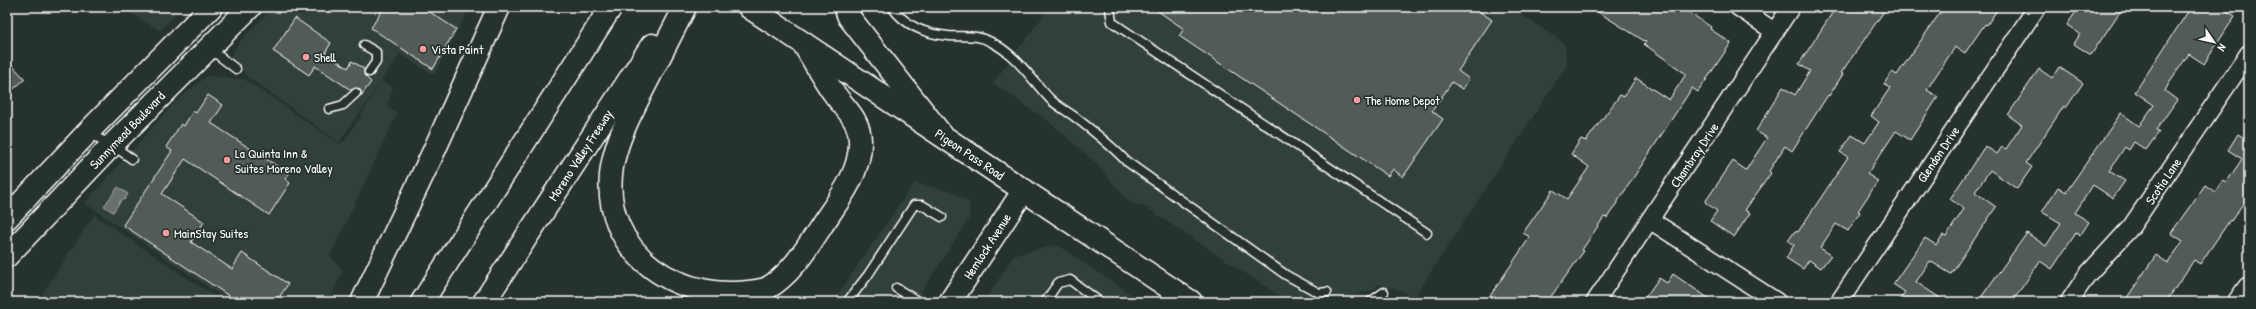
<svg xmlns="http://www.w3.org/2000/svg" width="2256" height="309" font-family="'Patrick Hand',sans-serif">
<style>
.built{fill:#333f3a}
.water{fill:#67706c;stroke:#a4a9a7}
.building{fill:#515c57;stroke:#fff}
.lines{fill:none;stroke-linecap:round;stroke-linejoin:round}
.lane-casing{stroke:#fff;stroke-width:11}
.street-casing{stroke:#fff;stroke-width:20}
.secondary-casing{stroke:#fff;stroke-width:25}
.highway-casing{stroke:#fff;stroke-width:25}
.lane{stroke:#26332d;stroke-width:8}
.street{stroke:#26332d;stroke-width:17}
.secondary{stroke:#26332d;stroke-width:22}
.highway{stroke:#26332d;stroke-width:22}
.poi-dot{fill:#ff9aa2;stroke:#26332d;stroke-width:1.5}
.labels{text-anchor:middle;stroke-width:3.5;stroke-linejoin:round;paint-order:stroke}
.poi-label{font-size:13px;fill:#fff;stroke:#26332d;text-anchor:start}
.street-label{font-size:13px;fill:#fff;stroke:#26332d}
</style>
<rect width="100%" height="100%" fill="#26332d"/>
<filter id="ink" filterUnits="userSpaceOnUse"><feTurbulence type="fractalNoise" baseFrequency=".025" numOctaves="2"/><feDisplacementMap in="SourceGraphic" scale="8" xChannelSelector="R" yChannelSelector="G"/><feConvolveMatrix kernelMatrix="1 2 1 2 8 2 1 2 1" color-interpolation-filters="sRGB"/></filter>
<g filter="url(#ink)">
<g class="built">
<polygon points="122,7 183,7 160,31"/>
<polygon points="273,7 470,7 434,75 400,54 381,81 393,87 387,106 397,114 330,256 343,270 329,302 230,302 85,203 176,101 207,76 244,79 338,143 345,141 381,82 339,142 249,78 229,59 241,40"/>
<polygon points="1050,7 1510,7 1561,41 1565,47 1567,65 1413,299 1402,291 1379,284 1373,290 1327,302 1289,302 1142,205 1130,203 1094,161 1048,121 993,83"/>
<polygon points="914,183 950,191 969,202 970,217 915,302 833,302"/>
<polygon points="94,215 223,302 37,302"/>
<polygon points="1057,245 1143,302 984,302 1014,255"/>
</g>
<polygon class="water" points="118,187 128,194 124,200 122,199 113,212 104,206"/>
<g class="building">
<polygon points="384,7 422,7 456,29 433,69 371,28"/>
<polygon points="1152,7 1473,7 1492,20 1458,71 1469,79 1462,89 1452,82 1432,111 1443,119 1403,177 1393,169 1388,176 1179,36 1184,29"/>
<polygon points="1590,7 1681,7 1711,27 1710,29 1731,43 1698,92 1692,88 1607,218 1604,217 1582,250 1584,251 1547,302 1486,302 1530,237 1523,233 1553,190 1567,199 1589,167 1571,154 1581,139 1586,141 1620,95 1624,97 1636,78 1669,100 1686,74 1644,44 1646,42"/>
<polygon points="1836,7 1887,7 1841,73 1843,74 1829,96 1828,95 1792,151 1785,146 1769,171 1771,173 1745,210 1750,213 1734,237 1710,221 1717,211 1705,202 1733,161 1746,170 1759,150 1767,138 1756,131 1783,87 1795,95 1810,71 1799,64"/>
<polygon points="1944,7 1999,7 1987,25 1985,24 1965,53 1955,47 1933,80 1927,90 1938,97 1910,140 1896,131 1867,174 1878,181 1858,211 1860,212 1848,231 1836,224 1820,248 1831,255 1821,268 1809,260 1803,269 1786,258 1794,245 1788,241 1795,231 1798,232 1848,157 1840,152 1852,135 1865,143 1879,122 1871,116 1890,88 1884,84 1892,72 1897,75"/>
<polygon points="2079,7 2123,7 2091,55 2074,44 2080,34 2067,25"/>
<polygon points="2191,7 2221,7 2235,16 2204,64 2189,54 2170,81 2165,91 2177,100 2156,130 2159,132 2146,150 2134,142 2129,150 2125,147 2109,171 2125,181 2113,198 2093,185 2075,213 2089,222 2080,236 2076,233 2052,269 2040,261 2012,302 1992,302 1982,296 2027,233 2046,246 2061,223 2042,212 2058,187 2066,192 2121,113 2139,126 2154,105 2135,92"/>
<polygon points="295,18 331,43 325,53 348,68 352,61 364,69 364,75 371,82 361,96 361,91 358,88 351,90 315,66 309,75 273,51"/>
<polygon points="7,60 25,79 7,95"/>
<polygon points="2059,67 2083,83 2066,108 2064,106 2026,163 2032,167 2017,189 1990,170 1975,192 1996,207 1951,274 1930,261 1916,282 1946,302 1898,302 1905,292 1893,284 1925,238 1936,245 1943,235 1946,236 1964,209 1950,199 1985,146 1997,154 2002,147 2006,149 2022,125 2008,115 2039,69 2052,78"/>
<polygon points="208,95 223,105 211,123 289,174 285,179 290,183 269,215 185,159 162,194 204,222 191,242 232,269 242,253 288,284 276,302 238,302 123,225 172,151 166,147 181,124 184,126 193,111 196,113"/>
<polygon points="2238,134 2249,141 2249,195 2231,221 2230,220 2200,264 2194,260 2166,302 2124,302 2156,255 2168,263 2183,241 2171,233 2205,185 2215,192 2222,181 2226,183 2242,159 2228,150"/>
<polygon points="1673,274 1714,302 1642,302 1659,278 1667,283"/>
</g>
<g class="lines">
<g class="lane-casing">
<g id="lane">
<path d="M892 7C906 27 926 34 949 36 965 37 977 34 991 42 1017 55 1031 79 1050 99 1057 106 1067 111 1075 117 1093 131 1110 144 1126 161L1286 275 1319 293 1327 292"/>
<polyline points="1110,9 1112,22 1427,233"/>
<polyline points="364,45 376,52 376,62 369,72"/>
<polyline points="210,49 236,69"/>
<polyline points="329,109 343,105 356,93"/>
<polyline points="88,133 112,145 132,159"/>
<polyline points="896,288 919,302"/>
<polyline points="847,302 868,275 914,205 922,205 942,217"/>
<polyline points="1045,302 1058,283 1070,280 1100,302"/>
<polyline points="1370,302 1384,292"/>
</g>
</g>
<g class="street-casing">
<g id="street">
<polyline points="1738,7 1775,32"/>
<polyline points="1650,220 1777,302"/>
<polyline points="1595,302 1791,7"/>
<polyline points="1839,302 2037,7"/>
<polyline points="2069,302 2087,275 2131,227 2249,53"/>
</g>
</g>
<g class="secondary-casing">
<g id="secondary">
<polyline points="749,7 1191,302"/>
<polyline points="7,218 87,133 211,7"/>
<polyline points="7,256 112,145 250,7"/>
<polyline points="950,302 1024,190"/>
<polyline points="2239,302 2249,288"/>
</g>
</g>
<g class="highway-casing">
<g id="highway">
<path d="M685 7C671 34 658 60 644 87 631 113 617 138 612 167 598 253 682 309 766 289 793 274 810 243 826 219 842 196 861 170 860 141 860 119 844 108 833 92 822 77 813 59 803 43"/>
<polyline points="845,7 849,17 940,133"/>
<polyline points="362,302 433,153 499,7"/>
<polyline points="422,302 611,7"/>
<polyline points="484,302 652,45"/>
</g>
</g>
<use href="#lane" class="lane"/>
<use href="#street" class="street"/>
<use href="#secondary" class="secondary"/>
<use href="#highway" class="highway"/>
</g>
</g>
<g class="poi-dot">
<circle cx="423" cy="49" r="4"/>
<circle cx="306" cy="57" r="4"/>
<circle cx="1357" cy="100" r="4"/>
<circle cx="227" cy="160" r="4"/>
<circle cx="166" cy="233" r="4"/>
</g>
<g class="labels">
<g class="poi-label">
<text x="431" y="54">Vista Paint</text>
<text x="314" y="62">Shell</text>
<text x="1365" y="105">The Home Depot</text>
<text x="235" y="158">La Quinta Inn &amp;<tspan x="235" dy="15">Suites Moreno Valley</tspan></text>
<text x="174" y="238">MainStay Suites</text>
</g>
<g class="street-label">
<text transform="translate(127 130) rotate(-46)" y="5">Sunnymead Boulevard</text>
<text transform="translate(970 154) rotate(34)" y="5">Pigeon Pass Road</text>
<text transform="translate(1938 154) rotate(-56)" y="5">Glendon Drive</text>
<text transform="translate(580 155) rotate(-57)" y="5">Moreno Valley Freeway</text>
<text transform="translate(1694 155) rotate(-56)" y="5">Chambray Drive</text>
<text transform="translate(2163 181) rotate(-56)" y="5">Scotia Lane</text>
<text transform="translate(987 246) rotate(-57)" y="5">Hemlock Avenue</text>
</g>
</g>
<rect width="2256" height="309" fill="none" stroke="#26332d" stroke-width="24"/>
<rect x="12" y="12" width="2232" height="285" fill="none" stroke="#fff" stroke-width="1.5" filter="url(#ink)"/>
<g transform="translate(2214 42) rotate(124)" stroke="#26332d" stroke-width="3" paint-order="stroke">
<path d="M0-3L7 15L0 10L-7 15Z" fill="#ffffff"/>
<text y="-6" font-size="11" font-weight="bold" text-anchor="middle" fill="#ffffff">N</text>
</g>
</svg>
